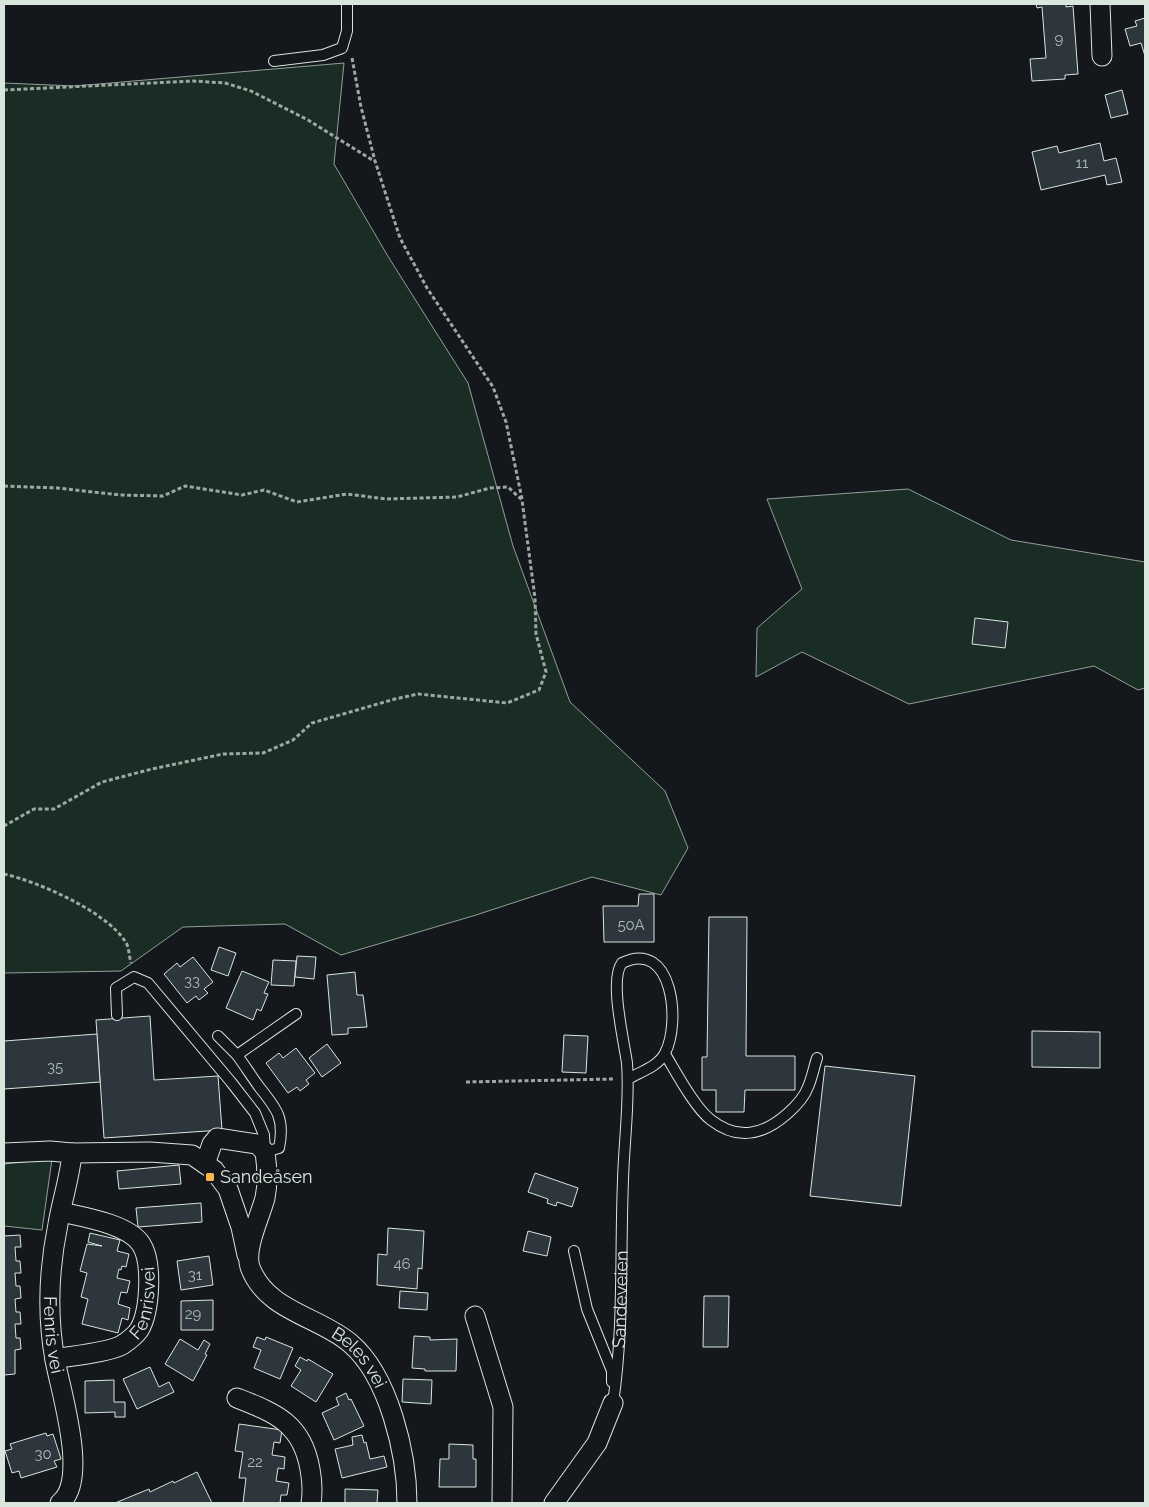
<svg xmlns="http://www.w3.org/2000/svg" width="1149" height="1507" font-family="Raleway,sans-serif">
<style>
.green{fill:#1a2d24;stroke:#939e99}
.building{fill:#2c363c;stroke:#d8e6dc}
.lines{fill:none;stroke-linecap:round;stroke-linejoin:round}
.lane-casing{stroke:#d8e6dc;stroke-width:12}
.street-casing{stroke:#d8e6dc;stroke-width:21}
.path{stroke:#9da8a2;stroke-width:3;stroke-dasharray:4 2.5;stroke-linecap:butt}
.lane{stroke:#14181c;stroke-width:10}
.street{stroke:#14181c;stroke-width:19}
.poi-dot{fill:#ffb74d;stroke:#14181c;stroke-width:2}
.labels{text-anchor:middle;stroke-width:4;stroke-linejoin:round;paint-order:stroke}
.number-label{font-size:15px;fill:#adbab4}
.poi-label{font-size:18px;fill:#d8e6dc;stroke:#14181c;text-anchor:start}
.street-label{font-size:18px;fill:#d8e6dc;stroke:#14181c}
</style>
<rect width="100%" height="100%" fill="#14181c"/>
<g class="green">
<polygon points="344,63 334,164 389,258 468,383 513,546 570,702 665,791 688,848 661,895 592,877 476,915 341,955 285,924 183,927 121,971 4,973 4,83 75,86"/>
<polygon points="908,489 1011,540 1145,562 1145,688 1138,690 1094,666 909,704 802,652 756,677 757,628 802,589 767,499"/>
<polygon points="52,1159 42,1230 4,1226 4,1164"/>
</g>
<g class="building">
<polygon points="1036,4 1066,4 1066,7 1073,6 1078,74 1065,75 1065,79 1032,81 1030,59 1046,58 1042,7 1037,8"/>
<polygon points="1145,18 1145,56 1141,43 1130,46 1125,29 1137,26 1135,21"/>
<polygon points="1122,90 1128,114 1111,118 1105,95"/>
<polygon points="1100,143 1104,161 1116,158 1122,182 1107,185 1105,175 1041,190 1032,152 1057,146 1059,153"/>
<polygon points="975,618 1008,622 1005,648 972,644"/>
<polygon points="639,894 654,894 654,942 604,942 603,906 638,906"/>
<polygon points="709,917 747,917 746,1056 795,1056 795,1090 745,1090 744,1112 716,1112 716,1090 702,1090 702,1057 707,1057"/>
<polygon points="219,947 236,953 228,976 211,970"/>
<polygon points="297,956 316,957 314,979 295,977"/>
<polygon points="193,957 213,982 204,989 208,993 199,1000 196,996 187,1003 164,974 177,963 180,967"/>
<polygon points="273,960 296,961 294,986 271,985"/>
<polygon points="242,971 269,982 264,993 268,994 261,1011 257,1009 253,1020 226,1008"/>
<polygon points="355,972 357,995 363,995 367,1027 348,1028 348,1034 332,1035 327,975"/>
<polygon points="150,1016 154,1080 218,1076 222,1130 104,1138 96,1020"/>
<polygon points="1032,1031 1100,1032 1100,1068 1032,1067"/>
<polygon points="97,1034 100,1082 4,1089 4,1041"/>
<polygon points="564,1035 588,1036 586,1073 562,1072"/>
<polygon points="327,1044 341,1063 322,1077 309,1058"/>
<polygon points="296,1048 315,1073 306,1080 309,1084 300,1091 297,1087 288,1093 266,1063 279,1053 283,1058"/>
<polygon points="825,1066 915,1076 901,1206 810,1196"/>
<polygon points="179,1165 181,1184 119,1189 117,1171"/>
<polygon points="535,1173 578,1188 572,1207 557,1202 556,1206 547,1203 548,1199 528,1192"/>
<polygon points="201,1203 202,1222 138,1227 136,1208"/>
<polygon points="388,1228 424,1231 422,1269 418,1268 417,1289 377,1285 378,1254 387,1255"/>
<polygon points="528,1231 551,1237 547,1256 523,1251"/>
<polygon points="90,1233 120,1240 117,1251 129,1254 126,1267 122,1266 121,1270 119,1269 117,1278 130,1281 127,1293 121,1292 118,1304 130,1308 128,1320 122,1318 118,1333 82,1324 88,1299 81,1297 87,1273 80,1271 87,1244 102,1246 88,1242"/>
<polygon points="20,1235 21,1247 15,1247 16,1261 20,1261 21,1273 15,1273 16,1286 20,1286 21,1298 15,1299 16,1312 20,1312 21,1324 15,1324 16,1338 20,1338 21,1349 15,1350 15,1374 4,1375 4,1236"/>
<polygon points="209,1256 213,1285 181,1290 177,1261"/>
<polygon points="400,1291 428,1293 427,1310 399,1308"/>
<polygon points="704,1296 729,1296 728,1347 703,1347"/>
<polygon points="213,1300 213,1330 181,1330 181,1301"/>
<polygon points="414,1336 430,1337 430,1340 457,1339 456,1371 425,1371 425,1369 412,1368"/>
<polygon points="257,1337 265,1340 266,1337 293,1348 280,1379 254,1368 261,1350 253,1347"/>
<polygon points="180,1339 198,1350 204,1340 210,1344 205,1354 207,1355 193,1381 165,1364"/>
<polygon points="300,1357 307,1361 308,1359 333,1374 316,1402 291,1386 301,1370 295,1366"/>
<polygon points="150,1367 159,1387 169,1382 174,1392 137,1409 123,1379"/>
<polygon points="403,1379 432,1380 431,1404 402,1402"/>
<polygon points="114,1380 114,1402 125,1402 125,1417 115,1417 115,1412 85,1413 85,1381"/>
<polygon points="346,1393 349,1400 351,1399 364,1426 334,1440 322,1413 339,1405 336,1398"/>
<polygon points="239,1424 282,1430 280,1443 274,1442 272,1455 285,1457 284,1469 278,1468 276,1481 289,1483 287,1495 281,1495 280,1503 243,1503 246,1478 239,1478 243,1452 235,1451"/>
<polygon points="46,1433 47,1436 53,1434 61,1459 54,1461 57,1467 21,1478 19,1471 12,1473 5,1451 12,1449 10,1444"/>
<polygon points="362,1435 364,1443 366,1442 370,1459 384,1456 387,1467 342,1478 335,1449 353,1445 352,1437"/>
<polygon points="449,1444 473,1445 473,1459 476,1459 476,1487 439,1487 440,1459 449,1459"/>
<polygon points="197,1472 212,1503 115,1503 149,1489 150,1492 173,1481 174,1483"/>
<polygon points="345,1489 378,1490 377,1503 345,1503"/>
</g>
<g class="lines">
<g class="lane-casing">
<g id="lane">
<polyline points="274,61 323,55 342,48 347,31 347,4"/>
<path d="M117 1015 116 988 134 977 148 983 231 1082 255 1113 264 1135 265 1152 279 1148C285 1119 277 1109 260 1088 252 1077 245 1066 237 1055L296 1014"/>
<polyline points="218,1036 237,1055"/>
<path d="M665 1054C676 1072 695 1108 711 1120 738 1141 763 1135 787 1114 795 1107 804 1098 808 1087 812 1078 814 1067 817 1058"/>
<polyline points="574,1251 587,1309 612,1371 612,1382"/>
<path id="s1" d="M613 1403C624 1329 620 1254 623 1180 624 1141 630 1101 627 1063 624 1041 609 979 622 963 673 938 681 1023 665 1053 659 1066 640 1072 628 1079"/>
</g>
</g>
<g class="street-casing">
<g id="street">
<polyline points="1100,4 1102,56"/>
<path id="s2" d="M4 1153 50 1151 72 1153C70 1177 62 1200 58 1224 49 1268 47 1316 55 1360 61 1393 89 1480 60 1503"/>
<polyline points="72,1153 150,1152 192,1155 214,1170 228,1189 241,1227 247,1255"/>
<path id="s3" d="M205 1164 212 1144 217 1138 257 1144 265 1152C267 1166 268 1184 265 1198 260 1217 244 1249 250 1267 266 1311 318 1316 350 1343 389 1376 407 1454 407 1503"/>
<polyline points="475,1316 503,1407 502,1503"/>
<path id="s4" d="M55 1359C71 1356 110 1352 122 1345 128 1341 135 1336 139 1330 150 1312 153 1262 141 1244 128 1224 83 1217 61 1212"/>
<path d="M237 1398C275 1413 302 1423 310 1469 312 1480 313 1491 311 1503"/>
<polyline points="554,1503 597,1443 613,1403"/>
</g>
</g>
<g class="path">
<polyline points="352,58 361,107 375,161 400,238 427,288 493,387 506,422 522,499"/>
<polyline points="4,90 193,81 225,83 251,91 308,120 374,161"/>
<polyline points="4,486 57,488 120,495 163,496 185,486 242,495 264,490 297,502 347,494 386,499 457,497 490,488 508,487 522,500 535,598 536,634 546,672 539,690 507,703 418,694 395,699 312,723 293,740 263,753 223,754 152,769 102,782 54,809 34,809 4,826"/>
<path d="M4 874C39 882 105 911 125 941 129 946 129 956 131 963"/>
<polyline points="466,1082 613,1079"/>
</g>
<use href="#lane" class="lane"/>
<use href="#street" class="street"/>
</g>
<rect class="poi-dot" x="205" y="1172" width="10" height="10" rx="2.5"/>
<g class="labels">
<g class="number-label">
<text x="1059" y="44">9</text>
<text x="1082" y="168">11</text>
<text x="631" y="930">50A</text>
<text x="192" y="986">33</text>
<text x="55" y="1072">35</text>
<text x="402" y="1269">46</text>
<text x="195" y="1280">31</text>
<text x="193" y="1319">29</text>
<text x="43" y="1459">30</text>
<text x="255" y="1467">22</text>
</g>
<g class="poi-label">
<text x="220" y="1183">Sandeåsen</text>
</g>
<g class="street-label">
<text dy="6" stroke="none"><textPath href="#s4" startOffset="119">Fenrisvei</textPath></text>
<text dy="6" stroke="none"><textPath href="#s1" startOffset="104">Sandeveien</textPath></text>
<text dy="6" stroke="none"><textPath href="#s2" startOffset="252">Fenris vei</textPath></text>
<text dy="6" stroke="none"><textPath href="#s3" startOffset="344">Beles vei</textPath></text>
</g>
</g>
<rect width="1149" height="1507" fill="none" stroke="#d8e6dc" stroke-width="10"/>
</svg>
